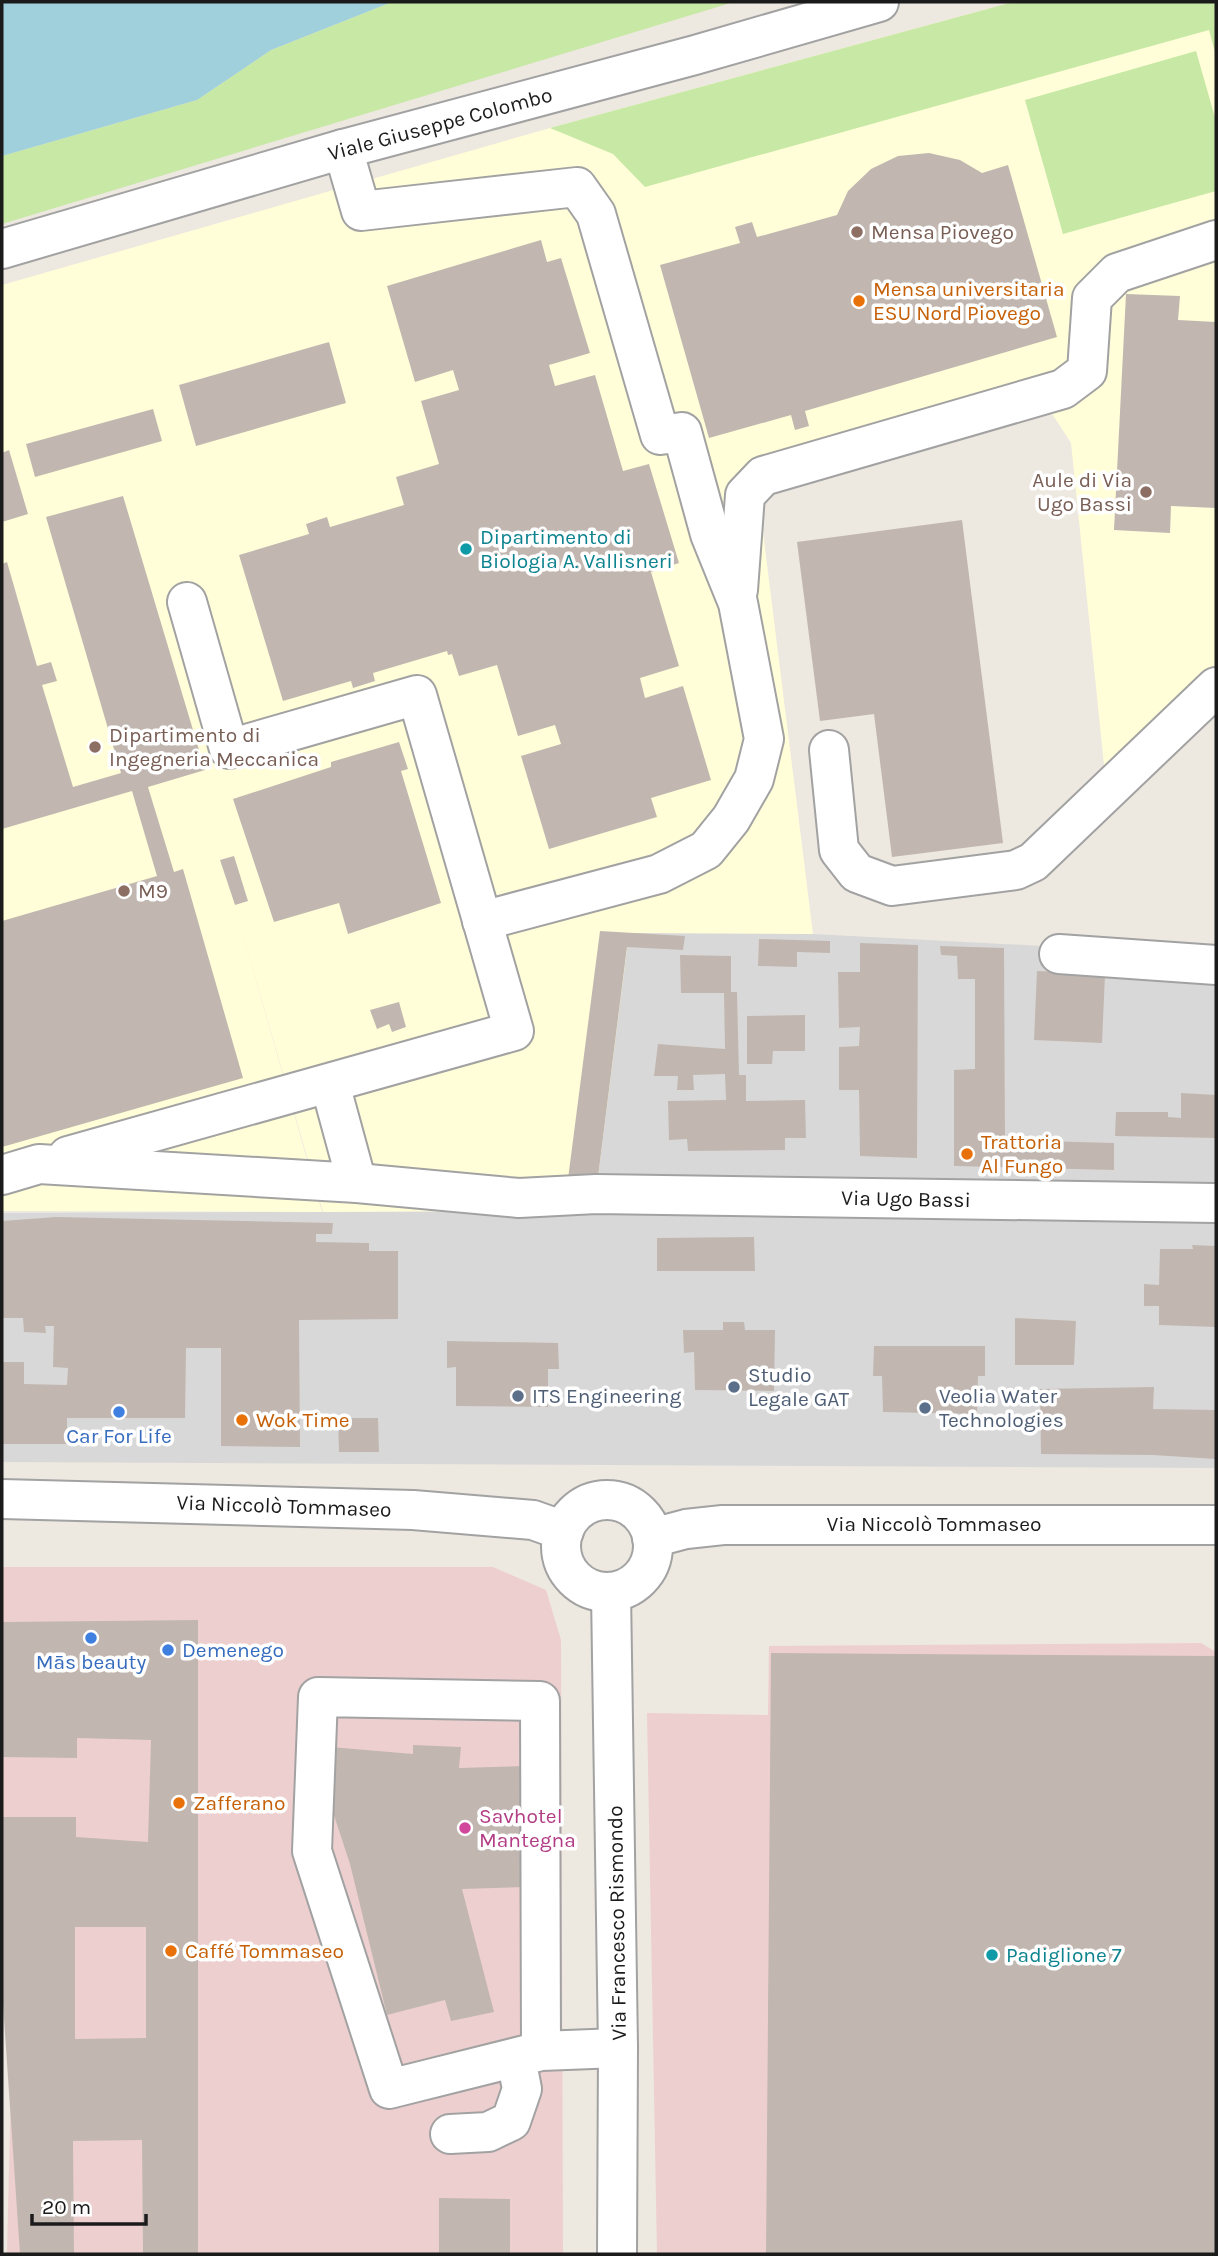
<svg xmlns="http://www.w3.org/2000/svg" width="1218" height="2256" font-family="Karla,sans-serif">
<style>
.residential{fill:#d9d8d8}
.commercial{fill:#eecfcf}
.education{fill:#fffed8}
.grass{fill:#c8e8a5}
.water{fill:#a0d0db}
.building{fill:#c1b7b0;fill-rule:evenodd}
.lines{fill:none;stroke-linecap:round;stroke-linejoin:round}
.minor-casing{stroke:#a2a2a2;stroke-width:42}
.minor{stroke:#fff;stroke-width:38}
.education-dot{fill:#8d6e63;stroke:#fff;stroke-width:2.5}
.food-dot{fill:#e8710a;stroke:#fff;stroke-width:2.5}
.culture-dot{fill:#0f9aa8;stroke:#fff;stroke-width:2.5}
.service-dot{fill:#5c6f8a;stroke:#fff;stroke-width:2.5}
.shop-dot{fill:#3f7fe0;stroke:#fff;stroke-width:2.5}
.hotel-dot{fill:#d1479c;stroke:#fff;stroke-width:2.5}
.labels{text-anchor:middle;stroke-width:7;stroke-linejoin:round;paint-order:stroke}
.street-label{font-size:21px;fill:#1b1b1b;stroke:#fff}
.education-label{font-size:21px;fill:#785e54;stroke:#fff;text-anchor:start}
.food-label{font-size:21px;fill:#c56008;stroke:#fff;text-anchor:start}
.culture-label{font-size:21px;fill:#0d838f;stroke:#fff;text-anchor:start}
.service-label{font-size:21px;fill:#4e5e75;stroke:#fff;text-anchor:start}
.shop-label{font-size:21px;fill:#366cbe;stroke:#fff}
.hotel-label{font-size:21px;fill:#b23c85;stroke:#fff;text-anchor:start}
</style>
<rect width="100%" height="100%" fill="#ede8e0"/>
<polygon class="residential" points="678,931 813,934 1216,955 1216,1468 2,1462 2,1213 517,1211 629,933"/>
<g class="commercial">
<polygon points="2,1567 493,1567 546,1590 561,1640 563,2254 7,2254 17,1841 2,1840"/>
<polygon points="1201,1643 1216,1652 1216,2254 657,2254 647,1713 768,1715 769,1646"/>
</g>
<polygon class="education" points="1013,2 1216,2 1216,667 1105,775 1071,443 1053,415 1022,407 768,489 759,500 813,934 629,933 598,1177 517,1211 323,1212 235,907 322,1212 2,1211 2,285 550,128"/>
<g class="grass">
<polygon points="392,2 734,2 2,224 2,156 197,100 271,50"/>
<polygon points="1013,2 1216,2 1216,56 1209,30 645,187 613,154 550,128"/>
<polygon points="1196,51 1216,121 1216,191 1063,234 1025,100"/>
</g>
<polygon class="water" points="2,2 392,2 271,50 197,100 2,156"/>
<g class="building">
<polygon points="929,153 960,160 982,173 1008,165 1057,337 805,411 809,426 795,430 791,415 709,438 660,265 740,243 735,227 752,222 757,237 837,215 848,191 871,169 898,156"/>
<polygon points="541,240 547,262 561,258 590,353 549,365 555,386 595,375 623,471 649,464 679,563 651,572 679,666 640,678 645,698 683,686 711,780 651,798 657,817 549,849 521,756 561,744 555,725 518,736 497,665 459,676 452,654 448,655 447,651 373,673 375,681 353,688 351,681 283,701 239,555 309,534 306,524 327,517 330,527 404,505 396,477 439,464 421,401 459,390 453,370 415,382 387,286"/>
<polygon points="1126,294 1180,296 1178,320 1216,322 1216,508 1171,506 1170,533 1114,530"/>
<polygon points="329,342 346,403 196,446 179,385"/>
<polygon points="153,409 162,441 35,477 26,444"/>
<polygon points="9,450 28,514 2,522 2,453"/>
<polygon points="123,496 205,770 148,787 174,872 183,869 243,1078 2,1147 2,921 157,876 132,791 2,829 2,564 7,562 37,666 51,662 57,681 42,685 73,787 121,773 46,517"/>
<polygon points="962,520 1003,843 892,857 874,714 820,721 797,542"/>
<polygon points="399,742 408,769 401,771 441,903 348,934 339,903 274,922 233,799 331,767 331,762"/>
<polygon points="234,856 248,901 235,905 220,860"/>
<polygon points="600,931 685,936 683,950 627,947 598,1177 568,1179"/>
<polygon points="759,939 830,941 830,953 797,952 797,967 758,966"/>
<polygon points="860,943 918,945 917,1158 860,1156 859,1090 839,1090 839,1047 859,1046 860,1027 839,1028 838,972 860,972"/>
<polygon points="940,946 1004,948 1005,1140 1114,1143 1114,1170 954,1166 954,1070 975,1069 975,979 958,979 957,956 941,955"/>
<polygon points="680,955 731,956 731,992 737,992 739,1075 746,1075 746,1101 805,1100 806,1138 785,1138 785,1150 688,1151 687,1139 669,1140 668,1101 726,1100 725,1074 693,1075 694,1090 677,1090 678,1076 654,1076 658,1044 725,1049 724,993 681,993"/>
<polygon points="1037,971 1105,974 1102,1043 1034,1040"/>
<polygon points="399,1002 406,1027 392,1032 389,1024 377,1029 370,1010"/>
<polygon points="805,1015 805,1051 773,1051 772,1064 747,1064 747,1016"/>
<polygon points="1181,1093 1216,1095 1216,1138 1115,1136 1116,1112 1168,1112 1168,1117 1181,1118"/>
<polygon points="56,1217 333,1223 332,1234 316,1234 316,1242 369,1243 369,1251 398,1251 398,1319 299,1320 300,1447 221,1446 221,1348 186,1348 185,1418 67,1418 67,1444 2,1444 2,1362 24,1362 24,1384 67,1385 68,1368 53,1367 54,1326 45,1326 46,1333 24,1332 23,1318 2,1318 2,1221"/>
<polygon points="754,1237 755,1271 657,1271 657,1238"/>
<polygon points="1192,1245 1216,1246 1216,1327 1159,1325 1159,1306 1144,1306 1144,1284 1159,1285 1160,1249 1193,1249"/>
<polygon points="1015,1318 1076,1321 1074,1365 1015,1365"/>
<polygon points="723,1322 744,1322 745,1330 775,1330 774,1391 695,1390 694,1352 684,1353 683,1330 723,1330"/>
<polygon points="447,1341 558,1343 559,1369 548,1369 548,1407 456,1406 456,1367 447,1368"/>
<polygon points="874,1346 985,1346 985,1376 978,1376 977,1414 883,1412 882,1376 873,1376"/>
<polygon points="1154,1387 1153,1409 1216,1410 1216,1459 1153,1455 1041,1454 1040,1389"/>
<polygon points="338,1418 378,1418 379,1452 339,1452"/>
<path d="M198 1620V2254H143L142 2140 73 2141 74 2254H20L2 1989V1817H76V1837L148 1842 151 1740 77 1738V1758L2 1757V1622ZM75 1927H146V2038L75 2039Z"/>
<polygon points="771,1653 1216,1656 1216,2254 766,2254"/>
<polygon points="413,1745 461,1747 459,1768 525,1766 525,1887 462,1889 494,2012 451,2021 445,2000 387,2015 350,1864 327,1794 331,1747 413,1754"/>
<polygon points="439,2198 510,2199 510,2254 439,2254"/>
</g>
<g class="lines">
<g class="minor-casing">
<g id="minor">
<polyline points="343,149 361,211 577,187 596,214 660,435 682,432 710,534 738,603 764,739 754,779 731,819 706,850 659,874 482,921"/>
<polyline points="2,249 343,149 695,55 879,2"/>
<polyline points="738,590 745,495 763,476 1063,389 1087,371 1092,298 1117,273 1216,240"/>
<polyline points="829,750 839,850 857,873 892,886 1016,870 1033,862 1216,687"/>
<polyline points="1059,954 1216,965"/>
<polyline points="330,1084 357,1183"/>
<polyline points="68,1156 514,1031 417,695 229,749 187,602"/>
<polyline points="2,1175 39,1164 357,1183 519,1198 596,1194 1216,1203"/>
<polyline points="2,1499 413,1510 533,1520 564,1531"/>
<circle cx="607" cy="1546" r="46"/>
<polyline points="652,1538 686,1529 723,1525 1216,1525"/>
<polyline points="611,1592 618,2048 617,2254"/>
<polyline points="541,2051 540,1701 318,1697 312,1851 389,2089 541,2051 618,2048"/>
<polyline points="450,2134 488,2132 511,2121 522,2089 516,2058"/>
</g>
</g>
<use href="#minor" class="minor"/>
</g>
<g class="education-dot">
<circle cx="857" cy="232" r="7"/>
<circle cx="1146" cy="492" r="7"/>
<circle cx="95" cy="747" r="7"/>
<circle cx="124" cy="891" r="7"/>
</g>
<g class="food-dot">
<circle cx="859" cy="301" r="7"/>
<circle cx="967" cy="1154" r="7"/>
<circle cx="242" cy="1420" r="7"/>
<circle cx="179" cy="1803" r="7"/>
<circle cx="171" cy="1951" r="7"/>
</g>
<g class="culture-dot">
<circle cx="466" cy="549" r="7"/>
<circle cx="992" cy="1955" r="7"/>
</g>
<g class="service-dot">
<circle cx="734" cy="1387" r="7"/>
<circle cx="518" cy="1396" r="7"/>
<circle cx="925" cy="1408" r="7"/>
</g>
<g class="shop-dot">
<circle cx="119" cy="1412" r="7"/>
<circle cx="91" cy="1638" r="7"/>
<circle cx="168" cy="1650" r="7"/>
</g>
<circle class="hotel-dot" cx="465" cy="1828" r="7"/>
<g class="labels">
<g class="street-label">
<text transform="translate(440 124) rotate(-15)" y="7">Viale Giuseppe Colombo</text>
<text transform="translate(906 1199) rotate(1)" y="7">Via Ugo Bassi</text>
<text transform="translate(284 1506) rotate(2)" y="7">Via Niccolò Tommaseo</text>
<text x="934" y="1531">Via Niccolò Tommaseo</text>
<text transform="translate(617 1923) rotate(-91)" y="7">Via Francesco Rismondo</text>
</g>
<g class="education-label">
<text x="871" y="239">Mensa Piovego</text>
<text x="1132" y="487" text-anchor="end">Aule di Via<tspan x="1132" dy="24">Ugo Bassi</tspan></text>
<text x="109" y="742">Dipartimento di<tspan x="109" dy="24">Ingegneria Meccanica</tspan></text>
<text x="138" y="898">M9</text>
</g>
<g class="food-label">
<text x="873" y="296">Mensa universitaria<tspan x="873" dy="24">ESU Nord Piovego</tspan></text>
<text x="981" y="1149">Trattoria<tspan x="981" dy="24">Al Fungo</tspan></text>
<text x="256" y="1427">Wok Time</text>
<text x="193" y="1810">Zafferano</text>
<text x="185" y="1958">Caffé Tommaseo</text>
</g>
<g class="culture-label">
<text x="480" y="544">Dipartimento di<tspan x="480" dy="24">Biologia A. Vallisneri</tspan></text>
<text x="1006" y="1962">Padiglione 7</text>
</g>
<g class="service-label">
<text x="748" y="1382">Studio<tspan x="748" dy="24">Legale GAT</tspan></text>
<text x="532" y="1403">ITS Engineering</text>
<text x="939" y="1403">Veolia Water<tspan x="939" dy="24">Technologies</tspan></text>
</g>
<g class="shop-label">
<text x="119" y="1443">Car For Life</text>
<text x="182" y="1657" text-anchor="start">Demenego</text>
<text x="91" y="1669">Mās beauty</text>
</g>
<g class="hotel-label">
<text x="479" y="1823">Savhotel<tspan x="479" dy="24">Mantegna</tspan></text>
</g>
</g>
<rect width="1218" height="2256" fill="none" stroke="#1b1b1b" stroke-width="7"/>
<path d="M32 2214v10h114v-10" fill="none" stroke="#1b1b1b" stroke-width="3.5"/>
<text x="42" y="2214" font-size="21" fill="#1b1b1b" stroke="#ffffff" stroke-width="5" paint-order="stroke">20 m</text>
</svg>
